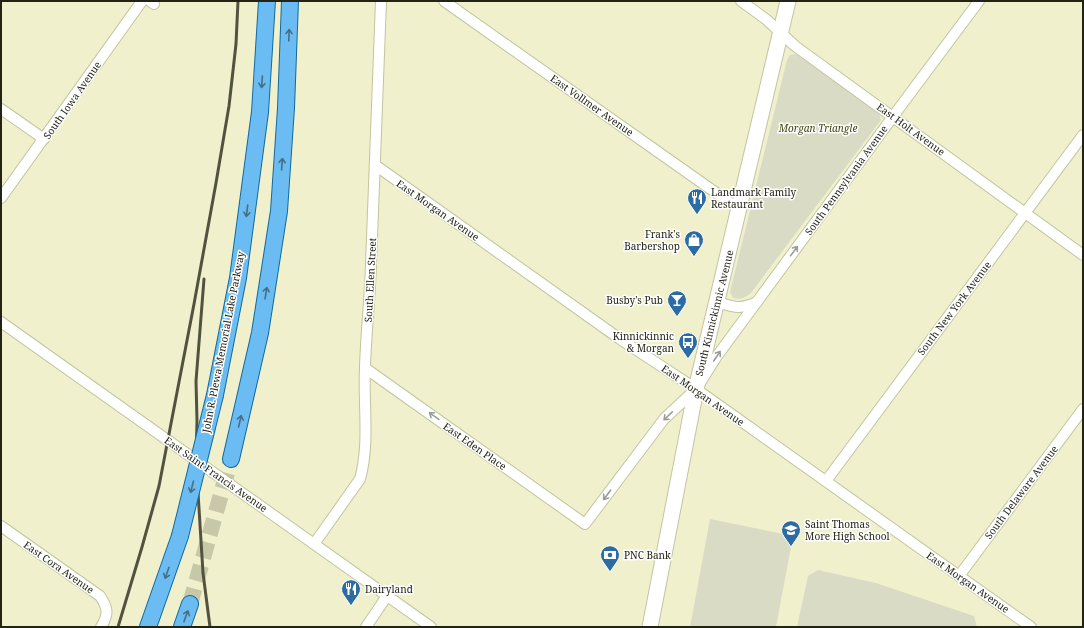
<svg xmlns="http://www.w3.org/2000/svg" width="1084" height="628" font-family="'Noto Serif',serif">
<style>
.green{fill:#dadbc4}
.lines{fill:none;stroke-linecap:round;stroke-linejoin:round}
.primary-tunnel{stroke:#c7c8a7;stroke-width:16;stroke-dasharray:16 8;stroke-linecap:butt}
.street-casing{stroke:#c2c4a0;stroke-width:12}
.secondary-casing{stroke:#c2c4a0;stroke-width:17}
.primary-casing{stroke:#116a9f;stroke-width:18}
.street{stroke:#fff;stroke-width:10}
.secondary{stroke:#fff;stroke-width:15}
.primary{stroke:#6bbcf2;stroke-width:16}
.rail{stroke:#525240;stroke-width:3}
.primary-bridge-casing{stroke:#116a9f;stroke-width:18;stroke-linecap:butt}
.primary-bridge{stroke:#6bbcf2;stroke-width:16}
.oneway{stroke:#466f84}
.oneway2{stroke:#9c9c96}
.labels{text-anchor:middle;stroke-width:3;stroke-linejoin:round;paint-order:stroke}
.street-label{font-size:10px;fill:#222215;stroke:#fff}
.park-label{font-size:10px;font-style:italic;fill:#42420e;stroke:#fff}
.poi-label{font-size:10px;fill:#222215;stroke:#fff;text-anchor:start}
</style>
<rect width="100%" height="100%" fill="#f0f1cc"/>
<g class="green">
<path d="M795 54 799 56 879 114 880 116 881 120 751 293C745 298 740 300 733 298L730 292 787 60 790 55Z"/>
<polygon points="710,519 793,536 776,627 690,627"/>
<polygon points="818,570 876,583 974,616 977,627 797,627 808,576"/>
</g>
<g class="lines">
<polyline class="primary-tunnel" points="190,604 231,459"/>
<g class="street-casing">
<g id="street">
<polyline points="150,1 154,4"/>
<polyline points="444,1 739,209"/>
<polyline points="741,1 767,20 795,46 1083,255"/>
<polyline points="1,109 44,139"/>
<polyline points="375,165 620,339 696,389 1031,627"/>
<polyline points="1,198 142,1"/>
<path d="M717 302C734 307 740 310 757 302"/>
<polyline points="1,322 431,627"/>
<polyline points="365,368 585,524 664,419 696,389 717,356 759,299 900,107 979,1"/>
<polyline points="826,481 1083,135"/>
<path d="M1 526 100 596C108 608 109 614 101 627"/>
<path d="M314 544 360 479C370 443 363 404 365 367 366 333 370 299 371 264 375 177 377 89 381 1"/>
<polyline points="959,576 1083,409"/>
<polyline points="366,627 387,596"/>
</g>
</g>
<g class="secondary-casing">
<polyline id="secondary" points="650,627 696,389 788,1"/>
</g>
<g class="primary-casing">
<g id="primary">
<polyline points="215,395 238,278 260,112 267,1"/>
<polyline points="231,459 260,333 279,211 286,108 290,1"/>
<polyline points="148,627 180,536"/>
<polyline points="182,627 190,604"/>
</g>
</g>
<use href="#street" class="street"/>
<use href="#secondary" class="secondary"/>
<use href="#primary" class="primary"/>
<g class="rail">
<polyline points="204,279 196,381 197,421 196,460 203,573 210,627"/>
<polyline points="118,627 142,547 159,486 194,304 216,183 229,106 236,44 238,1"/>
</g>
<g class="primary-bridge-casing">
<polyline id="primary-bridge" points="180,536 215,395"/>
</g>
<use href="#primary-bridge" class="primary-bridge"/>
</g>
<defs><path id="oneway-shaft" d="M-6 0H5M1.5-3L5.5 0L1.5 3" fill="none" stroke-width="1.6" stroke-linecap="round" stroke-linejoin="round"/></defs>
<g class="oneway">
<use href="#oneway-shaft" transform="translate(289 35) rotate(-88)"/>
<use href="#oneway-shaft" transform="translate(262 82) rotate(94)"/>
<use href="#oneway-shaft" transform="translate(282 164) rotate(-86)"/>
<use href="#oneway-shaft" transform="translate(247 211) rotate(97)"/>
<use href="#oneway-shaft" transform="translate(266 293) rotate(-81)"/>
<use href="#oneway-shaft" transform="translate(240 421) rotate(-77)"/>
<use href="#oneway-shaft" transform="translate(192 487) rotate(104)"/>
<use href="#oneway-shaft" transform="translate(167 573) rotate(109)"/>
<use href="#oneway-shaft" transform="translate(186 616) rotate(-70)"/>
</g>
<g class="oneway2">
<use href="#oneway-shaft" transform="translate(794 251) rotate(-54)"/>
<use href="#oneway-shaft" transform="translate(717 356) rotate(-56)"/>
<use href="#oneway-shaft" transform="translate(434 416) rotate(-145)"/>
<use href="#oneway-shaft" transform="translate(668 416) rotate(136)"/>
<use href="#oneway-shaft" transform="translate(607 495) rotate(127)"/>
</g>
<defs>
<g id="restaurant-pin" transform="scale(1)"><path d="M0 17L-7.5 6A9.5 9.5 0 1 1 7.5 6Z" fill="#2c6ca2" stroke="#fff"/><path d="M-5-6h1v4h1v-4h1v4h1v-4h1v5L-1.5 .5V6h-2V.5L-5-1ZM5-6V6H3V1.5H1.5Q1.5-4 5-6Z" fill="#fff"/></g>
<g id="shop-pin" transform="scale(1)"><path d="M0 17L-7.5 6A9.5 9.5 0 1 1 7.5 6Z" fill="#2c6ca2" stroke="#fff"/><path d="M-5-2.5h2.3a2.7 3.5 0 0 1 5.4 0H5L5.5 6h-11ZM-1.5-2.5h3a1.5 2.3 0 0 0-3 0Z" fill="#fff"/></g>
<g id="bar-pin" transform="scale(1)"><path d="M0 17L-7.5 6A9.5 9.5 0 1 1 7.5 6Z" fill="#2c6ca2" stroke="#fff"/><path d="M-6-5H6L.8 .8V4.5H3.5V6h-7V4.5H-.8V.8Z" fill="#fff"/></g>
<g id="bus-pin" transform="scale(1)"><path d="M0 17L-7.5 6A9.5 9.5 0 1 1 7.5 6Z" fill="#2c6ca2" stroke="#fff"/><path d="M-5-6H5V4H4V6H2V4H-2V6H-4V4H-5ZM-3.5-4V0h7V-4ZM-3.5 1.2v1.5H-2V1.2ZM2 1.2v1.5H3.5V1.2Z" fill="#fff"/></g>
<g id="school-pin" transform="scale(1)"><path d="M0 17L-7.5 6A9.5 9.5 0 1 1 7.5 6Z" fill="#2c6ca2" stroke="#fff"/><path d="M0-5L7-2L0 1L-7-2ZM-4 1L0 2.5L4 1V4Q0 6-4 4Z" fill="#fff"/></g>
<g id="bank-pin" transform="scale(1)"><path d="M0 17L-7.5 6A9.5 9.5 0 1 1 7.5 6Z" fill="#2c6ca2" stroke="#fff"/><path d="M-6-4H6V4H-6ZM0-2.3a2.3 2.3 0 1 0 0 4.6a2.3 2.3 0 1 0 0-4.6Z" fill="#fff"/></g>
</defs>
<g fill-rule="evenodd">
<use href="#restaurant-pin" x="697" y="198"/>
<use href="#shop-pin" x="694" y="240"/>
<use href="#bar-pin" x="677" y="300"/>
<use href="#bus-pin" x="688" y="342"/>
<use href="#school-pin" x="791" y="530"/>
<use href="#bank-pin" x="610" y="555"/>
<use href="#restaurant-pin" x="351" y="589"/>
</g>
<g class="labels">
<g class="street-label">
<text transform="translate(72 100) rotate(-55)" y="4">South Iowa Avenue</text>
<text transform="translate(592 105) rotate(35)" y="4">East Vollmer Avenue</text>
<text transform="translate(911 129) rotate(36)" y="4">East Holt Avenue</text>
<text transform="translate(846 180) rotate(-54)" y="4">South Pennsylvania Avenue</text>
<text transform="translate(438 210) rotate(35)" y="4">East Morgan Avenue</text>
<text transform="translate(370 280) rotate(-87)" y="4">South Ellen Street</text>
<text transform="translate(954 308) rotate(-53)" y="4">South New York Avenue</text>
<text transform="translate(714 313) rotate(-76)" y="4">South Kinnickinnic Avenue</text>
<text transform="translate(223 342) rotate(-79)" y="4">John R. Plewa Memorial Lake Parkway</text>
<text transform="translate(703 395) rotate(35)" y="4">East Morgan Avenue</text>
<text transform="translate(475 446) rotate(35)" y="4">East Eden Place</text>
<text transform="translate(216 474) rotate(35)" y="4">East Saint Francis Avenue</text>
<text transform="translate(1021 492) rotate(-53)" y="4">South Delaware Avenue</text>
<text transform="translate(59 567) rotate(35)" y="4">East Cora Avenue</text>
<text transform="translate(968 582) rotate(35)" y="4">East Morgan Avenue</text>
</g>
<g class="park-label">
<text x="818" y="132">Morgan Triangle</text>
</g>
<g class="poi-label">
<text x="711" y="196">Landmark Family<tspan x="711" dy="12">Restaurant</tspan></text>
<text x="680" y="238" text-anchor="end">Frank's<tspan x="680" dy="12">Barbershop</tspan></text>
<text x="663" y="304" text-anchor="end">Busby's Pub</text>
<text x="674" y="340" text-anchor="end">Kinnickinnic<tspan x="674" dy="12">&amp; Morgan</tspan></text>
<text x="805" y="528">Saint Thomas<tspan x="805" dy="12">More High School</tspan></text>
<text x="624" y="559">PNC Bank</text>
<text x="365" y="593">Dairyland</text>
</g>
</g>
<rect width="1084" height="628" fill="none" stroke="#222215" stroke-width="4"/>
</svg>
